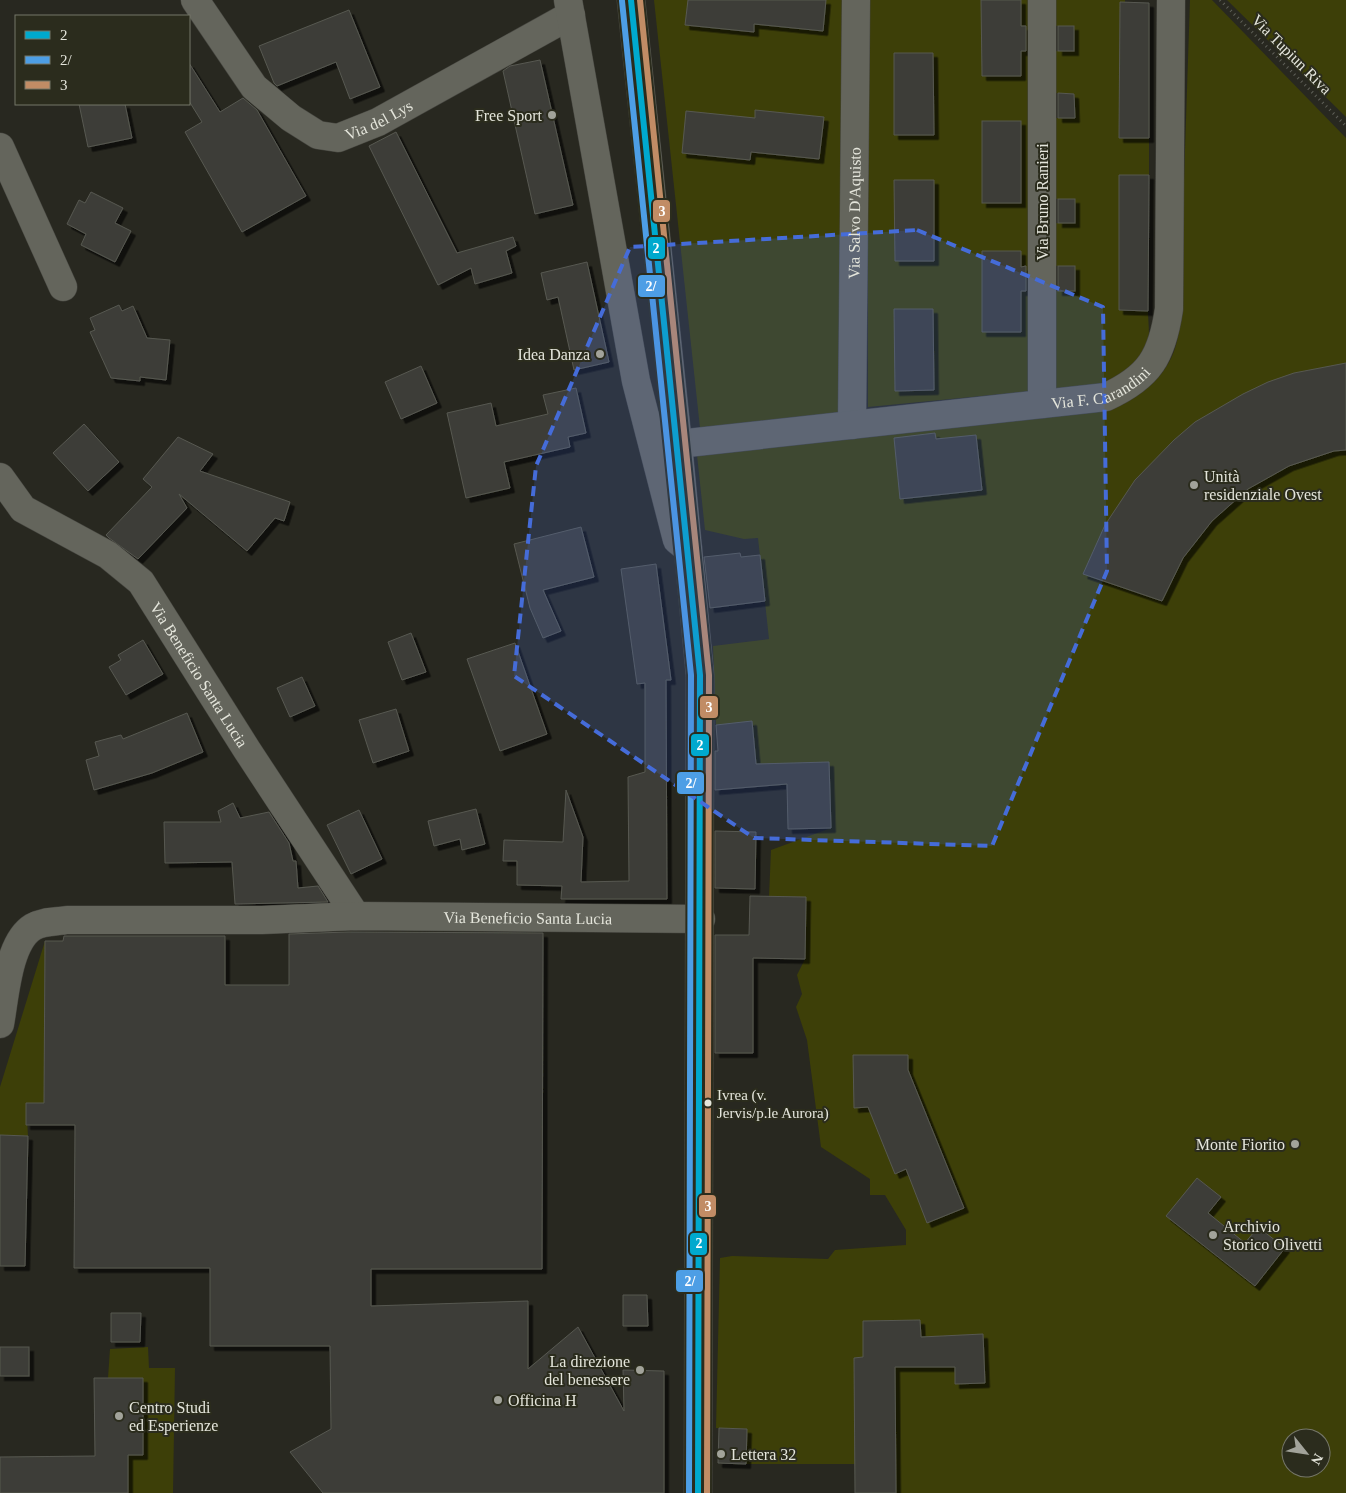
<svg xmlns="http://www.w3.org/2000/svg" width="1346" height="1493" font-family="Georgia,serif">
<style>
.green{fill:#3d3f08;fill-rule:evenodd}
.building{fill:#3d3e37;stroke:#575851;filter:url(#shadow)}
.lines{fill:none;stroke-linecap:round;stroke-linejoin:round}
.minor-casing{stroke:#45453f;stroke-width:29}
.major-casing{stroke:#45453f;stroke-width:29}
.path{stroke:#606159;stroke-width:3;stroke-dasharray:1 4;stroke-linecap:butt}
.minor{stroke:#64655c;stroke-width:28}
.major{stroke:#64655b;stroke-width:28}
.bus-1-casing{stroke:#2b2c1d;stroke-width:10}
.bus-2-casing{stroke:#2b2c1d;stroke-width:10}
.bus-3-casing{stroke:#2b2c1d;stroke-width:10}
.bus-1{stroke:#00a9ce;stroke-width:6}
.bus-2{stroke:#4d9ee5;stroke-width:6}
.bus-3{stroke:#c18c65;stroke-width:6}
.marked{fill:#456cd9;fill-opacity:0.2;stroke:#456cd9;stroke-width:4;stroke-dasharray:10 6;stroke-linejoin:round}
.poi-dot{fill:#a2a39a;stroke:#2b2c1d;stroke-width:2}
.bus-dot{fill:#e4e5db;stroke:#2b2c1d;stroke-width:2}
.labels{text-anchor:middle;stroke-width:4;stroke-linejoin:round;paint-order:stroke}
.bus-label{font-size:15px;fill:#e4e5db;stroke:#2b2c1d;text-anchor:start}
.street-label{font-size:16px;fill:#e4e5db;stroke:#2b2c1d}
.poi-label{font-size:16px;fill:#e4e5db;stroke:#2b2c1d;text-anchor:start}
.line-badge{stroke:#2b2c1d;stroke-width:2}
.badge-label{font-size:14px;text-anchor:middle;font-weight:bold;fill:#fff}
</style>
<defs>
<filter id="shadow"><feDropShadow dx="4.5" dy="4.5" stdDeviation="0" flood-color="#0009"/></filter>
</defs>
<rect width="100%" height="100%" fill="#282820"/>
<g class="green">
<polygon points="654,0 843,0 840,413 700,428"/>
<polygon points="868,0 1033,0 1033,391 868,407"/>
<path d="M1053 0H1125V2L1120 3 1119 138H1149V175H1119V310L1148 311C1148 321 1151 340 1146 350 1128 385 1089 386 1054 391V291H1075V266H1054V223H1075L1074 199H1054L1053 118H1075L1074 94 1053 93V51L1074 50V26H1053Z"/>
<path d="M1190 0H1212L1346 138V1493H896L895 1367H921L920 1320 863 1321V1357L854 1358 855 1464H746L747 1429 716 1428 720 1258 732 1256 828 1259 835 1250 906 1245V1230L885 1195H870V1179L821 1147 807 1040 796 1007 802 994 797 975 805 959 806 898 769 897 771 850 831 828 829 762 786 764 787 785 758 786 752 722 716 725 713 646 769 639 758 538 744 539 705 530 697 455 1132 398C1159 383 1176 360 1179 329ZM1291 1438H1321V1468H1291Z"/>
<polygon points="1227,0 1346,0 1346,117"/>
<polygon points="45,941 44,1103 26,1103 28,1136 0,1135 0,1087"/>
<polygon points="148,1347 149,1368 175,1368 173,1493 128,1493 128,1455 143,1454 143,1378 108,1378 110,1349"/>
</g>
<g class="building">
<polygon points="688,0 826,0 823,31 754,24 754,32 685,25"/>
<polygon points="981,0 1021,0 1021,26 1026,26 1026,51 1021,51 1021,76 982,76"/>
<polygon points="1120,2 1149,3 1149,138 1119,138"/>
<polygon points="349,10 380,87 350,99 336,62 277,86 274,83 259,46"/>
<rect x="1058" y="26" width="16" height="25"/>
<polygon points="894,53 933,53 934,135 894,135"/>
<polygon points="540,60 573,205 535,214 503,71 510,66"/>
<polygon points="189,63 220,112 243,98 257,110 306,196 242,232 185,132 202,122 189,101"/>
<polygon points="1058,93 1074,94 1075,118 1058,118"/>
<polygon points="79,104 125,104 132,138 88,147"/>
<polygon points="755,110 824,117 819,159 751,152 750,160 682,153 686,111 755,118"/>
<rect x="982" y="121" width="39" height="82"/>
<polygon points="396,132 457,253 513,237 516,246 506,251 512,273 475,284 471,268 438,285 369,146"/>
<polygon points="1119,175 1149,175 1148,311 1119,310"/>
<polygon points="894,180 934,180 934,261 895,261"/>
<polygon points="91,192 123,208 115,223 131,231 115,262 81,245 86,234 67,224 79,200 85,203"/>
<rect x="1058" y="199" width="17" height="24"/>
<polygon points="982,251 1021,251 1021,267 1026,266 1026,291 1021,291 1021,332 982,332"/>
<polygon points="587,262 609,362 574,370 558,297 547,300 541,273"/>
<rect x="1058" y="266" width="17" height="25"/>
<polygon points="119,305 122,311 133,306 147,338 170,340 166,380 140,377 140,381 111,378 90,332 95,330 90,318"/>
<polygon points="894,309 933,309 934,390 895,391"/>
<polygon points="1346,363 1346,450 1334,451 1289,466 1248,489 1212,521 1183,558 1162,601 1083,574 1105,525 1135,480 1174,440 1195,422 1243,394 1268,382 1294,373"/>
<polygon points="421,366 437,403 401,419 385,382"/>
<polygon points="576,388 586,433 568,437 570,447 504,462 510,488 466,498 447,413 491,403 496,426 548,414 543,395"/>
<polygon points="84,424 119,462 88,491 53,453"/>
<polygon points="935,433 936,439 976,435 982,490 900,499 894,438"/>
<polygon points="178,437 213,454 200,471 290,502 284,521 275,518 247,551 179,494 187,508 138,559 109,538 106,535 152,487 143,479"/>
<polygon points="581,527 594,577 543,590 561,631 543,638 530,608 514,544"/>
<polygon points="740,553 741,557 760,555 765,601 710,608 704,557"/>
<polygon points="656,564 671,680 666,680 667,899 561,899 562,886 517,885 517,861 503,861 504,840 563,842 566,790 583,837 581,882 629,881 628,777 645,772 645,683 637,684 621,569"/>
<polygon points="411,633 426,672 402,680 388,642"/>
<polygon points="143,640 163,674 126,695 109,667 121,660 118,655"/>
<polygon points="515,643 547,734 500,751 467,659"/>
<polygon points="302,677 315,706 290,717 277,688"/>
<polygon points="396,709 409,751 373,763 359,720"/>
<polygon points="187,713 203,752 152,773 94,790 86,760 99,756 95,742 121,735 123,739"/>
<polygon points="752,721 756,764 829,762 831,828 788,829 787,784 715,790 715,751 718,751 716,725"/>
<polygon points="233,803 240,818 269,812 289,843 293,861 296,861 298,888 318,886 328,902 235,904 232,862 165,863 164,822 221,822 218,811"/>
<polygon points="476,809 485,844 462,850 460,839 434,846 428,821"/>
<polygon points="359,810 382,859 351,874 327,825"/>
<polygon points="715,831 756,832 755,889 715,888"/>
<polygon points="750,896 806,897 805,959 753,958 753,1053 715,1053 715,935 749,935"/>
<polygon points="348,932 543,933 542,1269 371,1269 371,1306 528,1301 528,1369 578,1327 624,1411 623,1370 664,1371 664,1493 323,1493 290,1452 331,1429 330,1346 210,1346 210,1268 74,1268 75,1125 26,1125 26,1103 44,1103 45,941 63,941 64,936 225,936 225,985 289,985 289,934"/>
<polygon points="853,1055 908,1055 908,1070 964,1208 927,1223 906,1169 895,1174 868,1107 854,1108"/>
<polygon points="0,1135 28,1136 25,1266 0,1266"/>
<polygon points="1197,1178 1221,1197 1208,1213 1245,1243 1258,1227 1285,1248 1255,1286 1166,1216"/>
<polygon points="623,1295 647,1295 648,1326 623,1326"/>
<polygon points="111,1313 141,1313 140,1342 111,1342"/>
<polygon points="920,1320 921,1337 983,1334 985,1383 955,1384 955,1367 895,1367 896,1493 855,1493 854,1358 863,1357 863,1321"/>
<rect x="0" y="1347" width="29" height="29"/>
<polygon points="94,1378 143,1378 143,1455 128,1455 128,1493 0,1493 0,1457 95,1456"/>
<polygon points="719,1428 747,1429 746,1464 718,1463"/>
</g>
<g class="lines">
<g class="minor-casing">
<g id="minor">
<path id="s1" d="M195 0 254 87 291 118 318 135 338 138 378 122 571 15"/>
<polyline points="568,0 636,381 677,540 688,549"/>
<polyline points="1042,0 1042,404"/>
<polyline points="0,147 63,287"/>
<path id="s2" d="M852 425 856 0"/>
<path id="s3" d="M678 444 1106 397C1150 377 1162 356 1169 309L1171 0"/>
<path id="s4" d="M0 477 23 509 108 555 141 582 247 750 356 916"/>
<path id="s5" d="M0 1024C5 997 8 942 33 927 43 921 56 922 67 920H262L356 916 701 919"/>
</g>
</g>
<g class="major-casing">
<polyline id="major" points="631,0 678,444 700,675 698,1493"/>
</g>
<polyline class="path" points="1220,0 1346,126"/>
<use href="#minor" class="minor"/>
<use href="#major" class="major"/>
<g class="bus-1-casing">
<polyline id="bus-1" points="631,0 700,675 698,1493"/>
</g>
<g class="bus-2-casing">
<polyline id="bus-2" points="622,1 691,675 689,1493"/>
</g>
<g class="bus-3-casing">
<polyline id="bus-3" points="640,0 709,675 707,1493"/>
</g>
<use href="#bus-1" class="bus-1"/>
<use href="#bus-2" class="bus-2"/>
<use href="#bus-3" class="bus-3"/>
</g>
<path class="marked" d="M917 230 1103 307 1107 571 992 846 754 838 514 676 536 466 630 247Z"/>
<g class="poi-dot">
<circle cx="552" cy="115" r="5"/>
<circle cx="600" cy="354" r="5"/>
<circle cx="1194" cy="485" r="5"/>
<circle cx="1295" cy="1144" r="5"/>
<circle cx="1213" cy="1235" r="5"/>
<circle cx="640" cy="1370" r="5"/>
<circle cx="498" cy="1400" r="5"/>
<circle cx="119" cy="1416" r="5"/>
<circle cx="721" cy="1454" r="5"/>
</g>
<circle class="bus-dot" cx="708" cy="1103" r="4.5"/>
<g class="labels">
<g class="bus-label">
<text x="717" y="1100">Ivrea (v.<tspan x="717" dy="18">Jervis/p.le Aurora)</tspan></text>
</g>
<g class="street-label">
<text transform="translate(1292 54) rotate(45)" y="6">Via Tupiun Riva</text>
<text dy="6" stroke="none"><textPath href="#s1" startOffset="250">Via del Lys</textPath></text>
<text transform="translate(1042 202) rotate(-90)" y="6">Via Bruno Ranieri</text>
<text dy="6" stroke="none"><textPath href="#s2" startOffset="212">Via Salvo D'Aquisto</textPath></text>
<text dy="6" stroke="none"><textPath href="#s3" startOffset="428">Via F. Carandini</textPath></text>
<text dy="6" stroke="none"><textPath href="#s4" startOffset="288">Via Beneficio Santa Lucia</textPath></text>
<text dy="6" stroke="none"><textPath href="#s5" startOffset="601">Via Beneficio Santa Lucia</textPath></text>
</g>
<g class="poi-label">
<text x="542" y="121" text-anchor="end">Free Sport</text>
<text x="590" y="360" text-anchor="end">Idea Danza</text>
<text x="1204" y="482">Unità<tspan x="1204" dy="18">residenziale Ovest</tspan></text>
<text x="1285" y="1150" text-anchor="end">Monte Fiorito</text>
<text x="1223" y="1232">Archivio<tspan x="1223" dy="18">Storico Olivetti</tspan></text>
<text x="630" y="1367" text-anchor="end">La direzione<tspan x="630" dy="18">del benessere</tspan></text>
<text x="508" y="1406">Officina H</text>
<text x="129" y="1413">Centro Studi<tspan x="129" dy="18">ed Esperienze</tspan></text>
<text x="731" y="1460">Lettera 32</text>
</g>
</g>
<g class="line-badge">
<rect x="652" y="199" width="19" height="24" rx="5" fill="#c18c65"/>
<rect x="647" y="236" width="19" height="24" rx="5" fill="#00a9ce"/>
<rect x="637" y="274" width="29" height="24" rx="5" fill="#4d9ee5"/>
<rect x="699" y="695" width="20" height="24" rx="5" fill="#c18c65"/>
<rect x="690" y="733" width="20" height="24" rx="5" fill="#00a9ce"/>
<rect x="676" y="771" width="29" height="24" rx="5" fill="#4d9ee5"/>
<rect x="698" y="1194" width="19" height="24" rx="5" fill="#c18c65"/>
<rect x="689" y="1232" width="19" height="24" rx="5" fill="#00a9ce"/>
<rect x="675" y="1269" width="29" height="24" rx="5" fill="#4d9ee5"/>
</g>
<g class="badge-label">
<text x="662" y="216">3</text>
<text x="656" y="253">2</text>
<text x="651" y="291">2/</text>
<text x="709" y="712">3</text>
<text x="700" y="750">2</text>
<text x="691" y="788">2/</text>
<text x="708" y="1211">3</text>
<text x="699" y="1248">2</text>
<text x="690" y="1286">2/</text>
</g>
<rect x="15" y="15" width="175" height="90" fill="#2b2c1d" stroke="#757669"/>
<rect x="25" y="31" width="25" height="8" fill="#00a9ce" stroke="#757669"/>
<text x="60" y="40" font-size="15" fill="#e4e5db">2</text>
<rect x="25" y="56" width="25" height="8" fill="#4d9ee5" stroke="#757669"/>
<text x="60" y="65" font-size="15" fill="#e4e5db">2/</text>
<rect x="25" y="81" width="25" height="8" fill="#c18c65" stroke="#757669"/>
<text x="60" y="90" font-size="15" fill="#e4e5db">3</text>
<g transform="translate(1306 1453) rotate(120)"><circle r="24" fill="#2b2c1d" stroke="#757669"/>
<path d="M0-4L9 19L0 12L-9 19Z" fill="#a2a39a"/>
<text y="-8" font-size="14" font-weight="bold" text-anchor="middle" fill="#e4e5db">N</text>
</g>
</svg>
